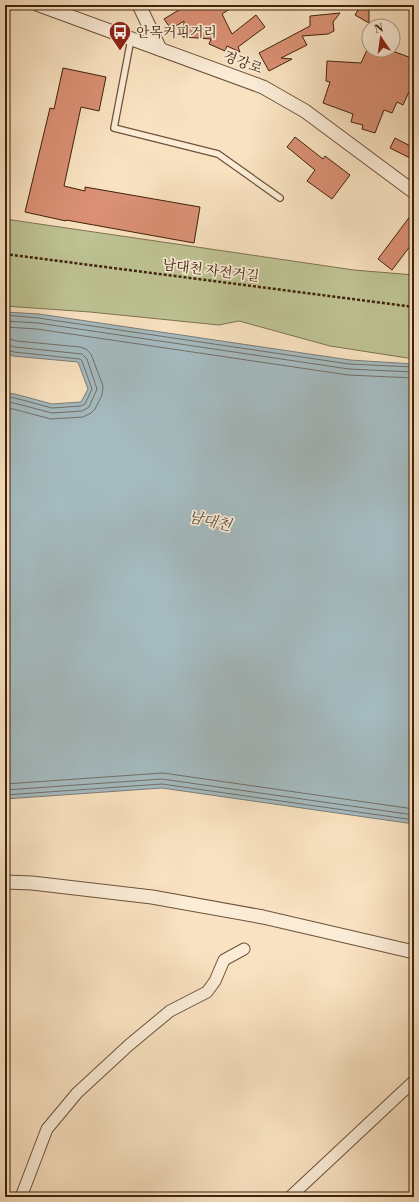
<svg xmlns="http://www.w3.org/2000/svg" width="419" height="1202" font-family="'Libre Bodoni','Noto Serif KR',serif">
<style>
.green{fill:#bec393;stroke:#7f7250}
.water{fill:#a4babf;stroke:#7c7d77}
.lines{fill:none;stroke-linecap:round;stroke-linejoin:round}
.shore{stroke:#726e66;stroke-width:1}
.building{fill:#da9074;stroke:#40220c}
.service-casing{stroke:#6e5239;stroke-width:8}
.minor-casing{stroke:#6e5239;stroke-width:13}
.tertiary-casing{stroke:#6e5239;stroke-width:15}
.path{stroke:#40220c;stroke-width:2.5;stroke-dasharray:3 2;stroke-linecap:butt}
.service{stroke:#fbecd7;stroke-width:5.5}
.minor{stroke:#fbecd7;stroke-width:11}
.tertiary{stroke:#fbecd7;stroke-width:13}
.labels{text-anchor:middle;stroke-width:3.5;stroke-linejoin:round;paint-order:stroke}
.poi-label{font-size:14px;fill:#40220c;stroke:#fbecd7;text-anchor:start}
.street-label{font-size:14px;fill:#40220c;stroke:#fbecd7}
.water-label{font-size:15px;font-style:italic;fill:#5e5042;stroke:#fbecd7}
</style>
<rect width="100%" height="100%" fill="#f9e2c1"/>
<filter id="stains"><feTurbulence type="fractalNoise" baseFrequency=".005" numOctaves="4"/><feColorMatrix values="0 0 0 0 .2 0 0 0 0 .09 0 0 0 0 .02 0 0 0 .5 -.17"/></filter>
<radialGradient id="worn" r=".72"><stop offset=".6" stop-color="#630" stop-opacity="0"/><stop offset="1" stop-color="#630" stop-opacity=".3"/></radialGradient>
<polygon class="green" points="5,219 354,270 414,275 414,359 330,346 239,321 219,325 90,312 5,306"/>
<polygon class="water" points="5,312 39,314 350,360 414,364 414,824 162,788 5,799 5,393 15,394 52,404 81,402 88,389 78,362 13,356 5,352"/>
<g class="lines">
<g class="shore">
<polyline points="5,315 38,318 349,364 414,367"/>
<polyline points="5,321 38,323 349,369 414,372"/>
<polyline points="5,327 37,329 348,375 414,378"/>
<polyline points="5,338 17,341 80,347 86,349 91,354 103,386 102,395 95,409 91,413 83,417 51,419 13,409 5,408"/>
<polyline points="5,344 15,347 82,354 87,359 97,389 89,407 82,411 52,413 14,403 5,402"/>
<polyline points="5,349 14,352 80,359 82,361 92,389 85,404 81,406 52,408 15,398 5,397"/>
<polyline points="5,784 163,773 414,809"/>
<polyline points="5,790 162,779 414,815"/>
<polyline points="5,795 162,784 414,820"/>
</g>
</g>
<g class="building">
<polygon points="187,5 236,5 222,14 232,34 256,15 265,27 238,47 240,52 227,46 225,51 209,44 211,39 183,37 184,21 171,29 164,19"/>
<polygon points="361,5 369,5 369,23 355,15"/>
<polygon points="340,13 333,22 334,31 328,34 302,36 307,45 281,58 292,59 269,71 259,53 310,26 310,16"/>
<polygon points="367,50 390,50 414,59 414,81 403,105 397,102 392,113 384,110 375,133 362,129 363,125 351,122 353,114 323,103 330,82 326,81 327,61 361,63"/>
<polygon points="63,68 106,77 99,111 81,107 64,186 85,191 85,187 200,207 194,243 66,220 66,221 25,212 50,108 54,109"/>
<polygon points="295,137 323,159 325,156 350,175 332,199 307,181 315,170 287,147"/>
<polygon points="395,138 414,148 414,160 390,148"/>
<polygon points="414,211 414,241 392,270 378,259"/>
</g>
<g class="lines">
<g class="service-casing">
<polyline id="service" points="131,39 114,128 218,154 280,198"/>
</g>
<g class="minor-casing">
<g id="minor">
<polyline points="21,1197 47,1129 77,1093 129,1045 170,1011 207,992 215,981 224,960 244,949"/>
<polyline points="290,1197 414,1081"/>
</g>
</g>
<g class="tertiary-casing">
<g id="tertiary">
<polyline points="39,5 263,87 305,111 414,192"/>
<polyline points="139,5 160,49"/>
<polyline points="5,882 32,883 152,897 263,917 414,952"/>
</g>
</g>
<polyline class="path" points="5,254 414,307"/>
<use href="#service" class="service"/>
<use href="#minor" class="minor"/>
<use href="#tertiary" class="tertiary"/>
</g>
<defs>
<g id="bus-pin" transform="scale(1.15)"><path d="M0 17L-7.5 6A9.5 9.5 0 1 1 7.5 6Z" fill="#8f2418" stroke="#fbecd7"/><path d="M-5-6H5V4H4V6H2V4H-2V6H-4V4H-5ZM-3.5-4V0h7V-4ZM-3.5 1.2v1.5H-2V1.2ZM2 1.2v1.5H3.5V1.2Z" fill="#fff"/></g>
</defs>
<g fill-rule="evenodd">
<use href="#bus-pin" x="120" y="32"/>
</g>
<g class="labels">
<g class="poi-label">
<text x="136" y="37">안목커피거리</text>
</g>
<g class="street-label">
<text transform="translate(243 62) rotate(20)" y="5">경강로</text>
<text transform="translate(211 270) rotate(7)" y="5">남대천 자전거길</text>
</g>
<g class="water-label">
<text transform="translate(210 521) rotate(12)" y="5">남대천</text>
</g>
</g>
<rect width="419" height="1202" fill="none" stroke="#f9e2c1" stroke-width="20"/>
<rect x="6" y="6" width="407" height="1190" fill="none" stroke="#40220c" stroke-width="2"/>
<rect x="10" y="10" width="399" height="1182" fill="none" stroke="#40220c"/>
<g transform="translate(381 38) rotate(347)"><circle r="19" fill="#fbecd7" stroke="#b09b86"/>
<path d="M0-3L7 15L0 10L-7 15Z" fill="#8f2418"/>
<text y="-6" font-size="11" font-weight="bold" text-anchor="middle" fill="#40220c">N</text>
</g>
<rect width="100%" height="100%" filter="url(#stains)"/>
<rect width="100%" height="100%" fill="url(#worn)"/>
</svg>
